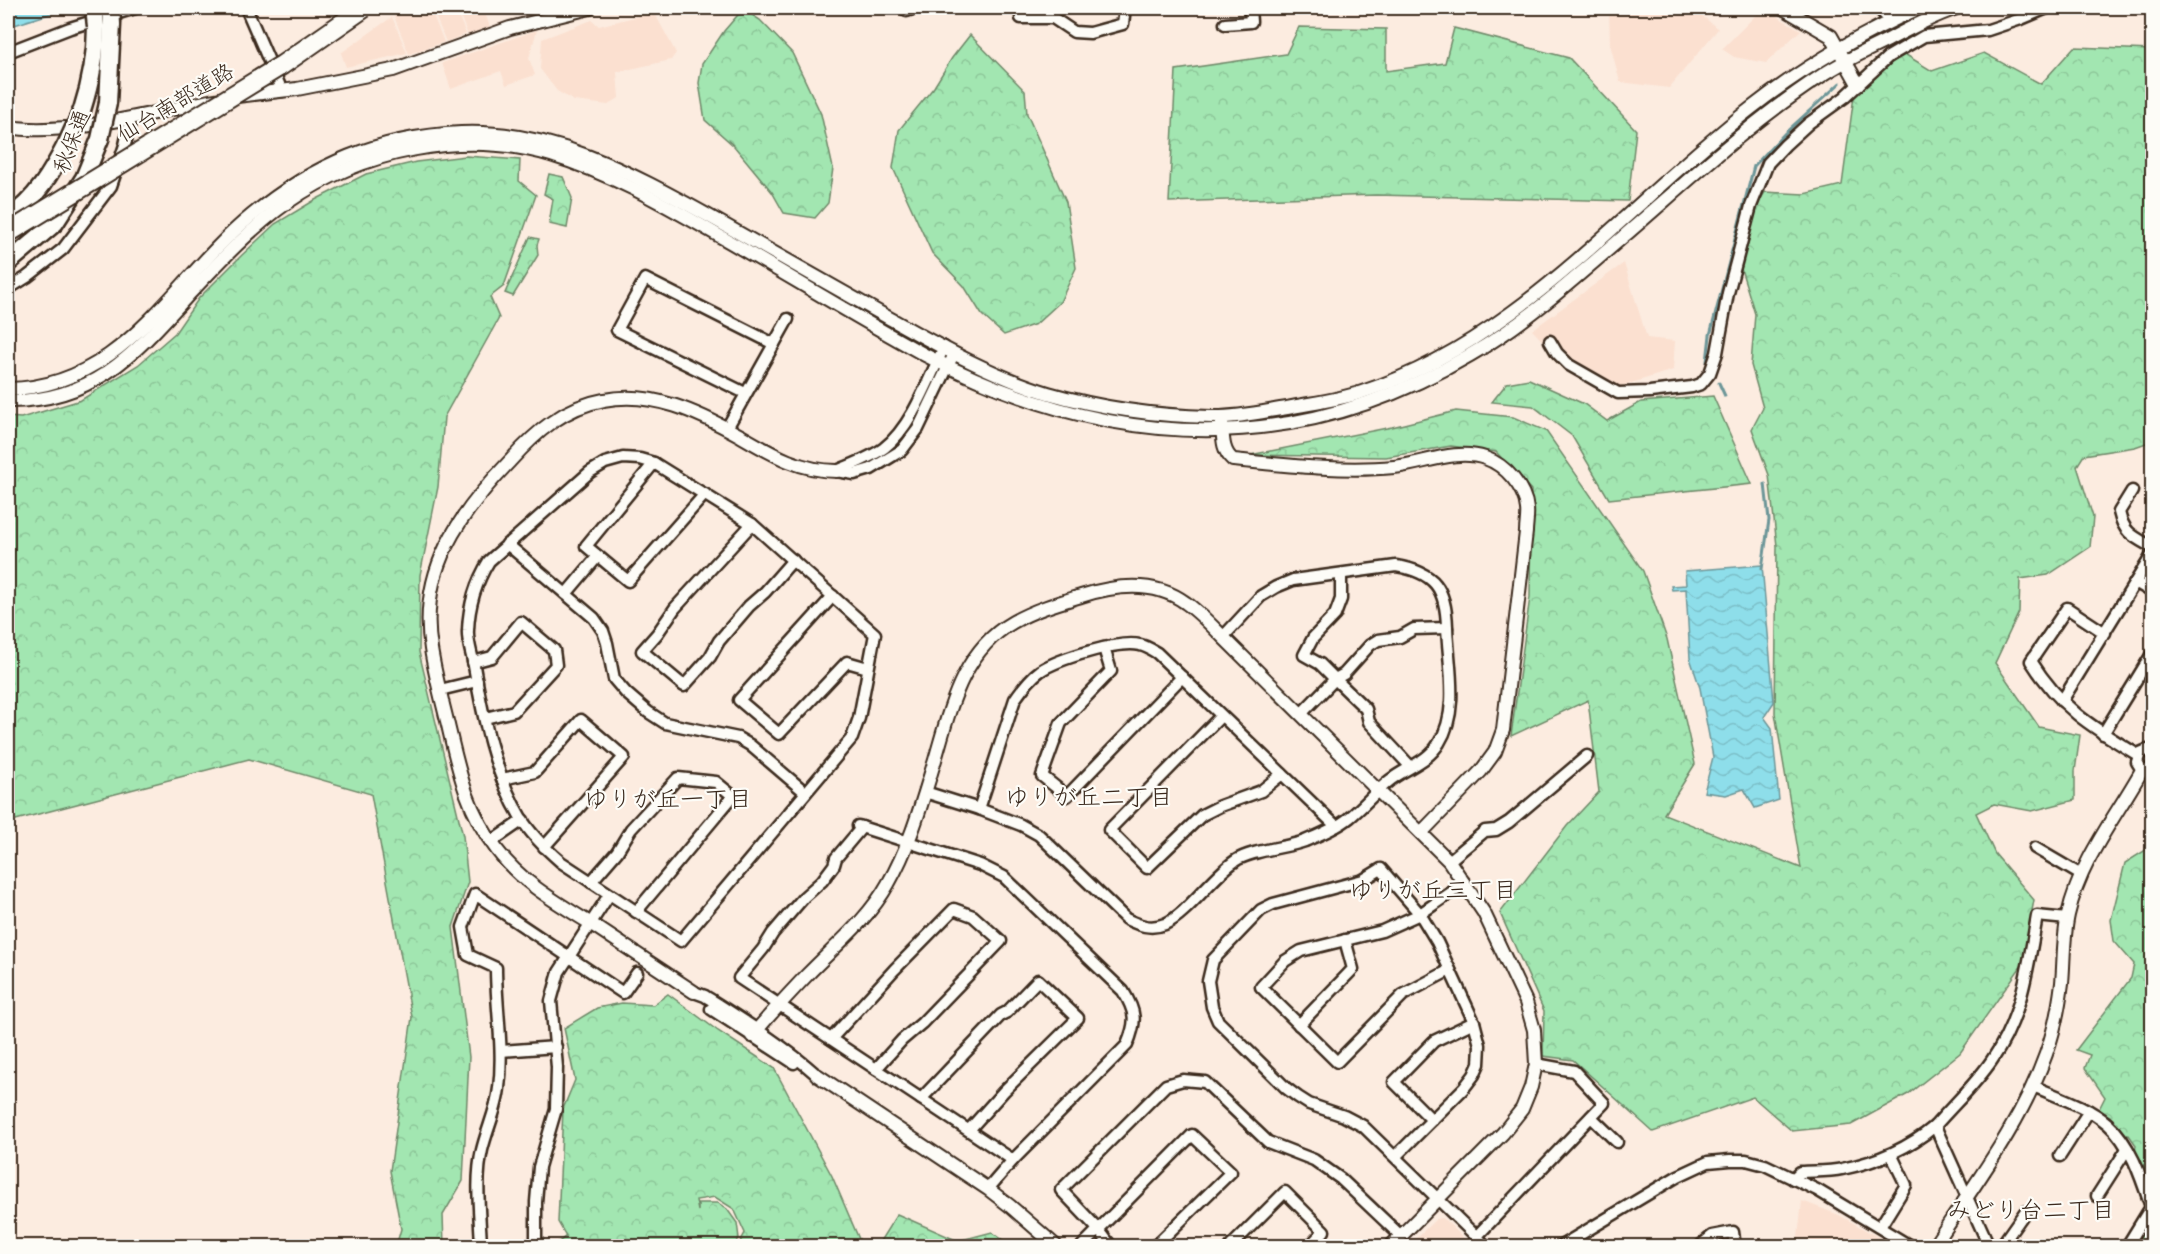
<svg xmlns="http://www.w3.org/2000/svg" width="2160" height="1254" font-family="'Comic Neue','Klee One',sans-serif">
<style>
.built{fill:#fbe0d0}
.forest{fill:url(#forest-crowns);stroke:#6e8868;stroke-width:1.5}
.water{fill:url(#water-waves);stroke:#6d9698;stroke-width:1.5}
.lines{fill:none;stroke-linecap:round;stroke-linejoin:round}
.stream{stroke:#6d9698;stroke-width:3}
.minor-casing{stroke:#3b2a1e;stroke-width:15}
.tertiary-casing{stroke:#3b2a1e;stroke-width:16}
.trunk-casing{stroke:#3b2a1e;stroke-width:21}
.minor{stroke:#fdfcf7;stroke-width:10}
.tertiary{stroke:#fdfcf7;stroke-width:12}
.trunk{stroke:#fdfcf7;stroke-width:16}
.trunk-bridge-casing{stroke:#3b2a1e;stroke-width:21;stroke-linecap:butt}
.motorway-bridge-casing{stroke:#3b2a1e;stroke-width:22;stroke-linecap:butt}
.trunk-bridge{stroke:#fdfcf7;stroke-width:16}
.motorway-bridge{stroke:#fdfcf7;stroke-width:18}
.labels{text-anchor:middle;stroke-width:4.5;stroke-linejoin:round;paint-order:stroke}
.street-label{font-size:22px;fill:#3b2a1e;stroke:#fdfcf7}
.neighbourhood-label{font-size:24px;fill:#3b2a1e;stroke:#fdfcf7}
</style>
<defs>
<pattern id="forest-crowns" width="20" height="18" patternUnits="userSpaceOnUse" patternTransform="scale(1.5)"><rect width="20" height="18" fill="#a2e6b1"/><path d="M2 6a3 3 0 1 1 6 0M12 15a3 3 0 1 1 6 0" fill="none" stroke="#8cc598"/></pattern>
<pattern id="water-waves" width="16" height="10" patternUnits="userSpaceOnUse" patternTransform="scale(1.5)"><rect width="16" height="10" fill="#8edeea"/><path d="M0 5q4-4 8 0t8 0" fill="none" stroke="#7bbfc8"/></pattern>
</defs>
<rect width="100%" height="100%" fill="#fcece0"/>
<filter id="ink" filterUnits="userSpaceOnUse"><feTurbulence type="fractalNoise" baseFrequency=".0167" numOctaves="2"/><feDisplacementMap in="SourceGraphic" scale="12" xChannelSelector="R" yChannelSelector="G"/><feConvolveMatrix kernelMatrix="1 2 1 2 8 2 1 2 1" color-interpolation-filters="sRGB"/></filter>
<g filter="url(#ink)">
<g class="built">
<polygon points="403,8 430,8 444,42 409,54 394,16"/>
<polygon points="432,8 455,8 466,34 446,42"/>
<polygon points="457,8 483,8 490,27 468,35"/>
<polygon points="1613,8 1693,8 1718,29 1669,88 1620,82 1610,44 1609,9"/>
<polygon points="1763,8 1768,8 1783,20 1801,30 1766,63 1734,57 1722,49"/>
<polygon points="654,12 676,53 671,60 617,72 619,98 608,105 574,101 557,91 540,69 542,39 592,20 599,26"/>
<polygon points="392,17 407,53 346,67 341,53"/>
<polygon points="537,30 529,58 535,75 506,85 501,71 451,89 442,63"/>
<polygon points="1624,263 1647,338 1675,341 1673,370 1619,387 1564,363 1532,330"/>
<polygon points="1802,1201 1839,1215 1894,1246 1797,1246"/>
<polygon points="1443,1218 1472,1246 1408,1246 1436,1219"/>
</g>
<g class="forest">
<polygon points="743,9 760,20 792,53 821,114 833,168 828,203 815,218 784,213 772,192 734,146 705,120 699,83 702,64 724,31"/>
<polygon points="1299,27 1386,29 1386,71 1445,63 1454,28 1569,58 1636,130 1628,201 1376,195 1169,202 1176,70 1286,54"/>
<polygon points="970,35 1025,91 1027,114 1066,202 1076,268 1060,302 1036,324 1004,335 982,315 964,286 932,253 893,168 899,130 934,87 952,58"/>
<polygon points="2074,47 2152,50 2152,441 2135,447 2084,455 2077,466 2093,517 2090,547 2048,575 2020,579 2019,612 1995,663 2039,727 2080,735 2075,771 2075,800 2032,811 1994,804 1976,813 1995,854 2034,900 2022,965 1960,1053 1908,1094 1851,1125 1792,1131 1753,1097 1653,1132 1573,1060 1543,1056 1544,1011 1500,913 1567,826 1599,792 1588,700 1511,736 1530,597 1531,490 1496,452 1451,446 1386,457 1250,455 1392,427 1456,411 1513,417 1546,431 1643,571 1667,639 1695,764 1664,814 1801,868 1775,713 1777,546 1769,475 1752,429 1763,408 1751,365 1755,314 1741,269 1754,210 1765,192 1804,194 1842,185 1854,96 1903,53 1932,71 1984,53 2041,84"/>
<polygon points="466,156 520,160 519,181 536,195 504,286 490,297 499,318 444,417 438,487 420,575 419,652 463,836 468,882 453,927 469,1057 463,1181 443,1215 444,1246 396,1246 401,1229 390,1171 412,1017 371,794 249,759 8,822 8,417 21,418 81,400 138,365 175,333 199,298 242,255 275,224 315,200 366,174 416,162"/>
<polygon points="549,174 563,177 572,198 567,228 549,224 553,199 544,194"/>
<polygon points="530,237 539,239 537,245 538,255 513,296 505,293"/>
<polygon points="1529,379 1584,404 1607,421 1641,402 1713,396 1752,484 1609,499 1572,436 1533,406 1492,402 1507,383"/>
<polygon points="2152,846 2152,1190 2135,1152 2136,1145 2129,1135 2124,1136 2110,1116 2098,1111 2105,1097 2085,1068 2090,1055 2076,1050 2131,978 2134,964 2114,941 2111,920 2125,863"/>
<polygon points="668,994 718,1031 774,1068 832,1176 862,1246 738,1246 745,1233 734,1209 715,1197 696,1200 698,1211 698,1203 718,1203 727,1209 737,1223 739,1238 734,1246 554,1246 566,1236 558,1222 563,1109 575,1080 564,1028 597,1008 622,1003 653,1005"/>
<polygon points="897,1214 958,1241 992,1232 1011,1246 877,1246"/>
<polygon points="2152,1216 2152,1246 2132,1246"/>
</g>
<g class="water">
<polygon points="8,8 69,8 8,27"/>
<polygon points="1762,565 1774,702 1764,717 1772,728 1779,800 1755,808 1744,789 1726,795 1704,792 1713,757 1700,688 1690,658 1686,589 1672,590 1671,586 1686,585 1685,571"/>
</g>
<g class="lines">
<g class="stream">
<polyline points="1707,362 1710,335 1754,166 1785,133 1840,83"/>
<polyline points="1719,383 1725,396"/>
<polyline points="1762,569 1769,520 1765,484"/>
</g>
<g class="minor-casing">
<g id="minor">
<polyline points="246,8 282,91"/>
<polyline points="1878,8 1891,21"/>
<polyline points="907,11 916,8"/>
<polyline points="1021,18 1053,18 1074,32 1090,33 1123,24 1125,8"/>
<polyline points="1225,24 1251,22 1250,8"/>
<polyline points="8,52 70,28 135,8"/>
<polyline points="8,289 27,277 63,249 111,186 125,145 131,118"/>
<polyline points="1550,341 1557,353 1569,365 1618,393 1650,392 1692,387 1701,384 1710,373 1717,353 1728,293 1751,206 1768,163 1785,145 1809,123 1845,97 1888,57 1924,36 1988,30 2021,19 2047,8"/>
<polyline points="774,344 788,319"/>
<polyline points="727,428 774,344 645,279 617,330 745,393"/>
<path d="M623 458 640 459 654 463 752 524 875 634 859 718 852 738 681 941 561 862C546 849 531 835 521 818 494 773 483 717 474 666 472 654 467 641 468 630 469 604 476 582 489 561L590 472 605 463Z"/>
<polyline points="654,463 586,546 628,581 705,494"/>
<polyline points="837,471 854,474 871,469 902,450 918,429 952,358"/>
<path d="M837 471C853 464 870 458 884 448 912 427 929 378 944 347"/>
<path d="M2132 491 2119 512C2124 534 2134 537 2152 547"/>
<polyline points="752,524 675,608 657,634 642,651 684,686 710,657 719,641 749,606 765,592 793,560"/>
<polyline points="507,544 594,618 603,631 607,643 614,679 626,693 648,712 665,723 738,738 750,745 805,792"/>
<polyline points="2137,583 2152,592"/>
<polyline points="566,594 598,556"/>
<polyline points="833,596 739,700 779,734 847,662 868,668"/>
<path d="M2105 633 2067 608 2031 661C2061 709 2092 727 2138 755"/>
<polyline points="1104,648 1111,671 1061,723 1042,776 1067,796 1182,677"/>
<polyline points="473,662 492,657 521,622 554,650 556,665 514,711 485,718"/>
<polyline points="440,690 477,681"/>
<polyline points="2062,701 2152,555"/>
<polyline points="1301,714 1335,679 1320,664 1304,655 1313,638 1335,615 1341,599 1341,575"/>
<polyline points="1221,716 1109,830 1147,868 1202,815 1220,806 1261,791 1282,774"/>
<polyline points="2103,734 2152,654"/>
<polyline points="2152,751 2147,750 2140,753 2137,762 2142,770 2152,771"/>
<polyline points="1410,766 1369,722 1366,709 1335,679 1344,674 1370,645 1378,640 1400,637 1414,629 1447,628"/>
<polyline points="502,779 535,772 581,720 624,757 544,847"/>
<path d="M925 792 979 809 1021 825 1039 835 1126 919C1139 925 1150 930 1165 924 1186 915 1212 877 1235 861 1251 850 1286 848 1305 841 1319 835 1337 828 1349 818 1363 807 1375 792 1389 781 1405 768 1428 762 1439 743 1460 710 1448 664 1447 627 1446 589 1435 572 1396 566L1293 580 1276 587 1261 596 1223 637"/>
<path d="M979 809 1015 699C1022 689 1030 678 1040 671 1058 659 1119 640 1140 645 1146 646 1152 650 1157 653L1336 826"/>
<path d="M858 826 980 865 1004 877 1123 991C1136 1012 1137 1021 1127 1045L1013 1160 988 1189"/>
<polyline points="862,827 836,858 834,865 822,881 804,897 773,933 763,949 739,978 1013,1160"/>
<polyline points="491,842 523,820"/>
<polyline points="2035,848 2081,875"/>
<polyline points="1449,861 1485,831 1496,830 1509,822 1587,756"/>
<polyline points="591,882 617,852 631,829 678,778 716,782 733,796 636,912"/>
<polyline points="1450,970 1403,995 1337,1062 1261,987 1285,961 1301,951 1382,931 1420,914 1465,883"/>
<path d="M694 992 705 996C744 1021 783 1045 817 1075"/>
<polyline points="711,1009 794,1063"/>
<polyline points="1299,1025 1353,969 1345,940"/>
<polyline points="831,1039 894,970 954,909 973,916 1001,941 922,1023 902,1040 876,1069"/>
<polyline points="501,1051 556,1047"/>
<path d="M2033 1086C2058 1097 2087 1106 2108 1124 2131 1144 2142 1180 2151 1207L2127 1246"/>
<polyline points="921,1099 1001,1015 1007,1012 1038,980 1078,1018 1004,1091 969,1130"/>
<polyline points="1591,1117 1617,1142"/>
<polyline points="1432,1120 1394,1082 1434,1041 1474,1022"/>
<path d="M1935 1126C1954 1104 1976 1084 1992 1060 2022 1017 2028 967 2037 916L2067 919"/>
<polyline points="2060,1156 2089,1111"/>
<polyline points="1395,1157 1464,1088 1474,1075 1479,1064 1480,1045 1474,1022 1437,942 1420,914 1381,869 1363,880 1273,904 1261,910 1213,960 1208,981 1212,1007 1218,1021 1286,1088 1298,1097 1309,1104 1344,1116 1363,1126 1486,1246"/>
<path d="M1793 1179 1800 1172C1814 1171 1829 1172 1842 1169 1876 1162 1909 1148 1935 1126L1989 1246"/>
<polyline points="2097,1196 2127,1149"/>
<polyline points="1880,1227 1906,1185 1891,1154"/>
<polyline points="1476,1237 1604,1103 1574,1071 1536,1064"/>
<path d="M481 1246C480 1215 475 1181 482 1150 487 1129 497 1109 499 1088 504 1048 496 1008 496 968L468 955 463 927 475 894 623 993 637 973"/>
<polyline points="481,1246 536,1246"/>
<polyline points="536,1246 536,1202 539,1167 556,1109 557,1067 551,1001 559,972 609,895"/>
<polyline points="1082,1246 1192,1135 1231,1172 1155,1246"/>
<polyline points="1111,1246 1098,1229 1061,1190 1166,1085 1183,1080 1205,1082 1268,1142 1314,1160 1341,1179 1401,1236"/>
<polyline points="1231,1246 1285,1192 1324,1231 1310,1246"/>
<polyline points="1561,1246 1678,1176 1708,1162 1730,1160 1746,1160 1765,1165 1817,1190 1910,1246"/>
<polyline points="1700,1246 1712,1236 1733,1232 1735,1246"/>
<polyline points="2001,1246 2025,1212"/>
</g>
</g>
<g class="tertiary-casing">
<g id="tertiary">
<polyline points="1783,8 1831,36 1858,84"/>
<polyline points="237,96 297,89 393,70 510,28 590,8"/>
<path d="M8 127C70 137 157 111 220 99"/>
<path d="M8 389C123 388 172 281 251 216 314 164 378 137 461 133 551 129 631 173 707 215 768 249 828 284 889 318 939 346 992 376 1048 393 1100 408 1156 416 1211 417 1236 418 1262 412 1287 408 1312 403 1338 400 1362 392 1518 342 1625 206 1750 109 1802 68 1859 35 1919 8"/>
<path d="M8 401C95 402 137 351 191 292 221 260 252 227 288 202 362 150 464 129 551 155 617 175 677 212 737 246 799 282 861 320 925 355 1106 449 1290 461 1470 355 1526 323 1575 278 1624 236 1688 181 1749 123 1821 76 1842 62 1865 51 1888 40 1910 28 1933 16 1957 8"/>
<path d="M1222 423C1223 437 1222 451 1233 460 1285 465 1341 472 1394 467 1423 464 1456 448 1485 458 1506 465 1525 488 1527 509 1528 516 1526 525 1526 532L1503 730 1495 752 1481 771 1421 833"/>
<path d="M694 992C659 969 625 946 590 923 556 902 521 882 497 850 467 811 459 772 448 725 442 700 435 675 431 649 418 571 459 514 510 461 536 432 564 407 604 400 652 390 699 413 741 436 772 454 800 471 837 471"/>
<path d="M752 1036C769 1015 788 995 807 975 835 946 868 920 888 884 910 846 922 802 935 760 950 709 962 651 1013 622 1034 610 1058 603 1081 596 1115 585 1155 580 1186 603 1199 612 1211 625 1223 637L1449 861 1484 913 1526 1002 1534 1030 1536 1064 1531 1087 1522 1109 1503 1133 1391 1246"/>
<polyline points="817,1075 988,1189 1010,1206 1056,1246"/>
<path d="M1934 1246C1974 1185 2021 1124 2046 1054 2054 1032 2059 1007 2062 983 2064 961 2063 938 2068 915 2080 861 2115 818 2142 770"/>
</g>
</g>
<g class="trunk-casing">
<g id="trunk">
<polyline points="108,103 112,24"/>
<path d="M82 110C91 82 96 55 96 26"/>
<path d="M8 218C36 200 52 172 67 143"/>
<polyline points="8,263 55,223 84,178 100,139"/>
</g>
</g>
<use href="#minor" class="minor"/>
<use href="#tertiary" class="tertiary"/>
<use href="#trunk" class="trunk"/>
<g class="trunk-bridge-casing">
<g id="trunk-bridge">
<polyline points="94,8 96,26"/>
<polyline points="111,8 112,24"/>
<polyline points="100,139 108,103"/>
<polyline points="67,143 82,110"/>
</g>
</g>
<g class="motorway-bridge-casing">
<polyline id="motorway-bridge" points="8,233 282,65 364,8"/>
</g>
<use href="#trunk-bridge" class="trunk-bridge"/>
<use href="#motorway-bridge" class="motorway-bridge"/>
</g>
</g>
<g class="labels">
<g class="street-label">
<text transform="translate(175 102) rotate(-31)" y="8">仙台南部道路</text>
<text transform="translate(71 141) rotate(-69)" y="8">秋保通</text>
</g>
<g class="neighbourhood-label">
<text x="1089" y="805">ゆりが丘二丁目</text>
<text x="668" y="807">ゆりが丘一丁目</text>
<text x="1433" y="898">ゆりが丘三丁目</text>
<text x="2031" y="1218">みどり台二丁目</text>
</g>
</g>
<rect width="2160" height="1254" fill="none" stroke="#fdfcf7" stroke-width="30"/>
<rect x="15" y="15" width="2130" height="1224" fill="none" stroke="#3b2a1e" stroke-width="2" filter="url(#ink)"/>
</svg>
